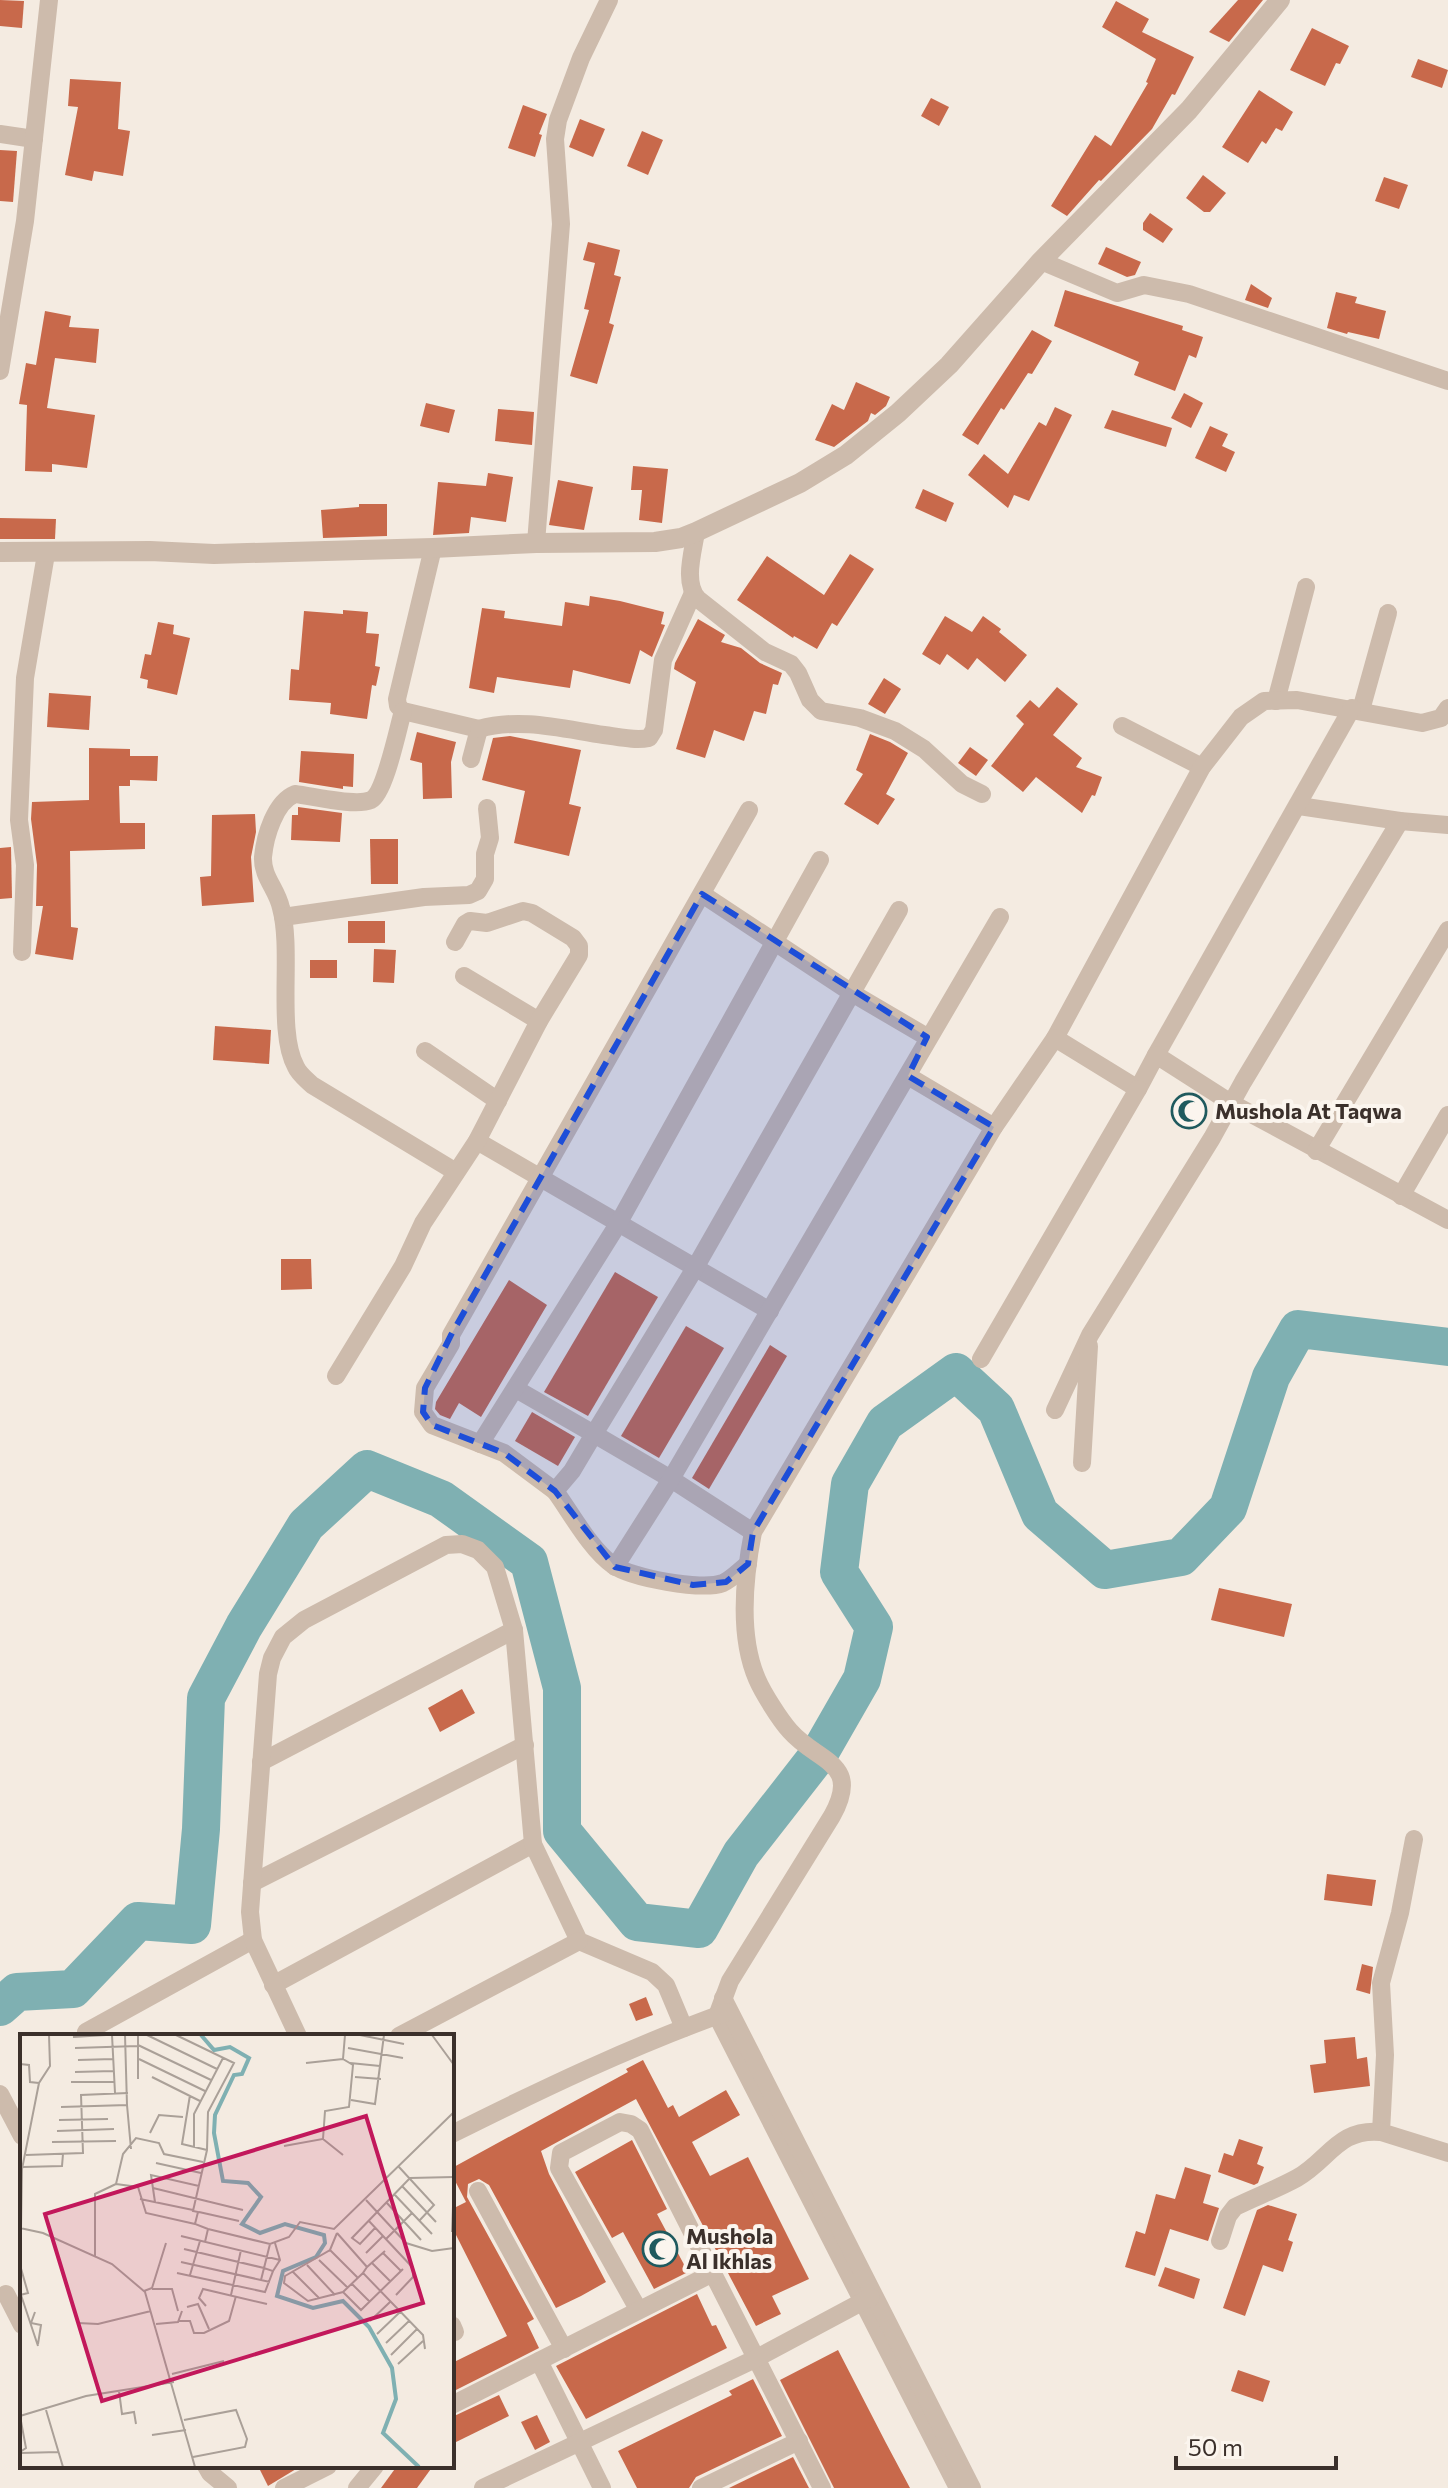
<svg xmlns="http://www.w3.org/2000/svg" width="1448" height="2488" font-family="Commissioner,sans-serif">
<style>
.lines{fill:none;stroke-linecap:round;stroke-linejoin:round}
.river{stroke:#7fb0b2;stroke-width:38}
.building{fill:#c8694b}
.minor{stroke:#cdbbac;stroke-width:18}
.tertiary{stroke:#cdbbac;stroke-width:20}
.marked{fill:#1d4ed8;fill-opacity:0.2;stroke:#1d4ed8;stroke-width:6;stroke-dasharray:16 10;stroke-linejoin:round}
.labels{text-anchor:middle;stroke-width:8;stroke-linejoin:round;paint-order:stroke}
.poi-label{font-size:22px;font-weight:bold;fill:#3b302b;stroke:#fbf5ee;text-anchor:start}
.inset-river{fill:none;stroke:#7fb0b2;stroke-width:4}
.inset-road{fill:none;stroke:#aaa098;stroke-width:2}
.view{fill:#c2185b;fill-opacity:0.15;stroke:#c2185b;stroke-width:4}
.inset-edge{fill:none;stroke:#3b302b;stroke-width:4}
</style>
<rect width="100%" height="100%" fill="#f4ebe1"/>
<g class="lines">
<polyline class="river" points="0,2007 17,1992 73,1989 138,1921 192,1925 201,1829 206,1698 244,1626 306,1525 367,1469 441,1499 529,1562 562,1688 562,1831 637,1922 699,1929 741,1854 819,1754 862,1679 874,1627 839,1572 850,1484 885,1423 956,1372 996,1409 1040,1514 1105,1570 1181,1557 1228,1508 1271,1377 1298,1329 1448,1347"/>
</g>
<g class="building">
<polygon points="0,0 24,1 22,28 0,26"/>
<polygon points="1238,0 1263,0 1229,42 1209,32"/>
<polygon points="1116,1 1149,19 1142,32 1194,57 1175,95 1172,94 1152,129 1101,181 1099,180 1067,216 1051,206 1095,135 1111,146 1148,83 1146,82 1156,59 1102,27"/>
<polygon points="1312,28 1349,46 1340,64 1336,63 1325,86 1290,70"/>
<polygon points="1418,59 1448,70 1442,88 1411,77"/>
<polygon points="70,79 121,82 118,129 130,131 123,176 94,171 92,181 65,175 78,107 68,106"/>
<polygon points="1259,90 1293,112 1282,131 1276,128 1266,144 1262,141 1248,163 1222,147"/>
<polygon points="931,98 949,107 939,126 921,116"/>
<polygon points="523,105 547,114 539,134 542,135 535,157 508,148"/>
<polygon points="580,119 605,129 593,157 569,147"/>
<polygon points="642,131 663,140 648,175 627,166"/>
<polygon points="0,150 17,151 13,202 0,201"/>
<polygon points="1203,175 1226,193 1210,212 1204,212 1186,198"/>
<polygon points="1384,177 1408,185 1399,209 1375,201"/>
<polygon points="1150,213 1173,229 1163,243 1143,230 1143,223"/>
<polygon points="588,242 620,250 614,275 621,277 609,323 614,325 597,384 570,376 589,310 584,309 595,263 583,260"/>
<polygon points="1106,247 1141,262 1135,275 1127,277 1098,264"/>
<polygon points="1251,284 1272,298 1268,308 1245,300"/>
<polygon points="1065,290 1183,326 1182,330 1203,337 1196,358 1189,355 1175,391 1134,375 1139,362 1054,326"/>
<polygon points="1336,292 1357,297 1355,303 1386,311 1379,339 1348,332 1347,334 1327,328"/>
<polygon points="45,311 71,316 69,327 99,329 96,363 55,358 47,408 95,415 87,468 52,464 52,472 25,471 27,405 19,404 26,363 36,365"/>
<polygon points="1032,330 1052,341 1032,374 1028,373 1004,410 1001,408 978,445 962,435"/>
<polygon points="856,382 890,397 886,406 875,415 871,413 868,421 834,447 815,440 832,404 844,410"/>
<polygon points="1184,393 1203,403 1191,428 1171,418"/>
<polygon points="426,403 455,410 449,433 420,426"/>
<polygon points="1055,407 1072,415 1029,501 1014,495 1008,508 968,475 984,454 1008,474 1039,422 1046,426"/>
<polygon points="498,409 534,412 532,445 495,441"/>
<polygon points="1112,410 1172,428 1166,447 1104,428"/>
<polygon points="1210,426 1228,434 1222,446 1235,452 1226,472 1195,458"/>
<polygon points="633,466 668,469 662,523 639,520 642,490 631,490"/>
<polygon points="488,473 513,477 506,522 471,517 469,533 433,535 438,482 486,486"/>
<polygon points="558,480 593,487 584,530 549,525"/>
<polygon points="923,489 954,503 946,522 915,508"/>
<polygon points="359,504 387,504 387,536 323,538 321,510 359,507"/>
<polygon points="0,518 56,519 55,539 0,539"/>
<polygon points="850,554 874,569 837,626 832,623 817,649 794,636 793,638 737,600 767,556 824,595"/>
<polygon points="590,596 620,601 664,612 661,624 665,625 652,657 640,650 630,684 573,670 570,688 497,677 494,693 469,688 482,608 505,611 504,618 562,626 565,602 589,606"/>
<polygon points="343,610 368,612 366,633 379,634 375,666 380,667 376,686 372,685 367,719 330,714 331,703 289,700 291,669 299,670 304,611 343,614"/>
<polygon points="945,616 972,632 983,616 1001,629 999,632 1027,655 1005,682 977,658 968,670 947,654 940,665 922,654"/>
<polygon points="698,619 725,635 721,642 741,648 760,663 782,673 778,685 773,684 766,714 754,711 744,741 714,730 705,758 676,749 696,682 674,669 675,663"/>
<polygon points="158,622 174,625 173,634 190,638 177,695 147,688 148,680 140,678 145,654 151,655"/>
<polygon points="884,678 901,689 885,714 868,704"/>
<polygon points="1057,687 1078,704 1053,735 1082,758 1076,767 1102,777 1095,796 1092,795 1082,813 1036,777 1023,792 991,766 1024,724 1016,716 1030,700 1039,708"/>
<polygon points="49,693 91,696 89,730 47,727"/>
<polygon points="417,732 456,742 451,762 452,798 423,799 422,763 410,760"/>
<polygon points="870,734 890,742 908,753 886,794 895,799 878,825 844,804 863,774 856,770"/>
<polygon points="510,736 581,750 569,804 581,807 569,856 514,843 525,791 482,780 493,738"/>
<polygon points="970,747 988,760 976,776 958,763"/>
<polygon points="89,748 130,749 130,756 158,756 157,781 130,780 130,786 119,786 120,823 145,823 145,849 70,851 71,927 78,928 73,960 35,954 43,906 36,906 37,865 31,819 32,802 89,800"/>
<polygon points="301,751 354,754 353,787 343,786 343,789 299,782"/>
<polygon points="298,807 342,813 340,842 291,840 292,815 298,815"/>
<polygon points="255,814 256,832 251,857 254,902 202,906 200,877 211,876 212,815"/>
<polygon points="370,839 398,839 398,884 371,884"/>
<polygon points="11,847 12,898 0,899 0,848"/>
<rect x="348" y="921" width="37" height="22"/>
<polygon points="374,949 396,950 394,983 373,982"/>
<rect x="310" y="960" width="27" height="18"/>
<polygon points="215,1026 271,1030 269,1064 213,1060"/>
<polygon points="281,1259 311,1259 312,1289 281,1290"/>
<polygon points="615,1272 658,1297 588,1416 544,1392"/>
<polygon points="509,1280 547,1305 481,1417 459,1403 450,1419 440,1415 435,1409 436,1402"/>
<polygon points="686,1326 724,1348 659,1458 621,1436"/>
<polygon points="770,1345 787,1356 709,1489 692,1478"/>
<polygon points="532,1412 575,1437 558,1466 515,1441"/>
<polygon points="1219,1588 1292,1604 1284,1637 1211,1620"/>
<polygon points="462,1689 475,1713 440,1732 428,1708"/>
<polygon points="1327,1874 1376,1880 1372,1906 1324,1900"/>
<polygon points="1362,1964 1373,1967 1370,1994 1356,1990"/>
<polygon points="646,1997 653,2015 636,2021 629,2004"/>
<polygon points="1355,2037 1357,2059 1367,2057 1370,2086 1314,2093 1310,2065 1326,2063 1324,2040"/>
<polygon points="643,2060 668,2108 673,2105 679,2117 726,2090 740,2115 692,2142 710,2176 748,2157 809,2279 772,2296 781,2314 756,2326 636,2099 541,2151 549,2174 606,2282 581,2296 556,2308 489,2185 479,2179 468,2184 467,2197 534,2319 527,2323 539,2348 452,2392 452,2363 507,2336 452,2227 452,2209 466,2202 452,2175 452,2168 628,2072 626,2069"/>
<polygon points="1239,2139 1263,2147 1257,2164 1264,2167 1258,2183 1254,2185 1218,2172 1224,2153 1233,2156"/>
<polygon points="632,2140 667,2209 657,2214 688,2272 654,2289 623,2232 612,2238 575,2172"/>
<polygon points="1185,2167 1211,2175 1203,2203 1219,2208 1208,2241 1170,2229 1155,2276 1125,2267 1136,2231 1145,2234 1156,2194 1175,2199"/>
<polygon points="1268,2205 1297,2214 1288,2240 1293,2242 1283,2272 1263,2265 1245,2316 1223,2308 1257,2210"/>
<polygon points="1165,2267 1200,2279 1194,2299 1158,2286"/>
<polygon points="697,2294 712,2326 716,2325 727,2348 586,2419 556,2366"/>
<polygon points="838,2350 886,2443 910,2488 834,2488 780,2380"/>
<polygon points="1238,2370 1270,2381 1263,2402 1231,2391"/>
<polygon points="753,2379 782,2436 696,2477 689,2488 637,2488 618,2451 732,2395 729,2391"/>
<polygon points="499,2395 509,2416 452,2444 452,2417"/>
<polygon points="537,2415 550,2442 535,2450 521,2422"/>
<polygon points="793,2457 809,2488 729,2488"/>
<polygon points="258,2466 301,2466 268,2486"/>
<polygon points="397,2466 433,2466 417,2488 381,2488"/>
</g>
<g class="lines">
<g class="minor">
<polyline points="0,134 34,139"/>
<polyline points="1041,261 1117,293 1144,285 1189,294 1448,381"/>
<polyline points="0,371 25,221 49,0"/>
<path d="M696 532C693 552 683 583 698 599L765 652 791 664 798 673 810 700 821 711 860 718 895 731 924 749 962 784 982 794"/>
<polyline points="536,543 561,224 555,139 558,120 581,58 609,0"/>
<polyline points="433,548 397,699 398,706 403,711 479,729 471,759"/>
<polyline points="1276,701 1306,587"/>
<polyline points="1361,710 1388,613"/>
<path d="M403 711C398 728 385 793 371 800 355 807 313 796 295 794 275 802 265 836 263 857 262 877 277 889 281 908 293 951 276 1031 296 1067 299 1074 306 1079 312 1085L456 1172"/>
<polyline points="1122,726 1202,767"/>
<path d="M479 729C520 717 563 729 604 735 619 737 635 741 649 738L654 730 663 660 693 593"/>
<polyline points="1299,806 1400,821 1448,825"/>
<polyline points="702,894 852,993 927,1037"/>
<polyline points="283,917 424,897 469,895 478,891 485,879 485,854 490,838 487,808"/>
<polyline points="22,952 25,865 19,820 25,678 46,554"/>
<polyline points="464,976 539,1021"/>
<polyline points="1055,1038 1202,767 1241,717 1264,701 1297,700 1422,723 1441,718 1448,708"/>
<polyline points="425,1051 498,1101"/>
<polyline points="1156,1055 1352,708"/>
<path d="M908 1076 994 1127 753 1532C744 1578 738 1635 757 1679 763 1693 780 1720 790 1731 818 1763 862 1762 832 1816L730 1981 717 2016 958 2488"/>
<polyline points="994,1127 1055,1038 1138,1089 1156,1055 1231,1103 1448,1220"/>
<polyline points="477,1141 770,1311"/>
<polyline points="1316,1151 1448,930"/>
<polyline points="1401,1196 1448,1115"/>
<polyline points="981,1359 1138,1089"/>
<polyline points="336,1376 403,1266 423,1223 477,1141 539,1021 579,955 579,946 573,938 532,913 523,911 487,923 470,921 465,924 455,942"/>
<polyline points="516,1389 594,1434 572,1471 555,1491 504,1453 432,1425 423,1412 425,1388 451,1344 451,1335 749,810"/>
<polyline points="1055,1410 1090,1335 1212,1138 1243,1082 1400,821"/>
<polyline points="480,1444 618,1224 820,860"/>
<polyline points="1082,1463 1089,1346"/>
<path d="M555 1491C571 1513 591 1550 613 1565 631 1578 702 1591 723 1583 732 1579 740 1570 748 1564"/>
<polyline points="753,1532 671,1479 594,1434 695,1268 899,910"/>
<polyline points="615,1567 671,1479 1000,917"/>
<polyline points="261,1762 514,1630"/>
<polyline points="1414,1839 1400,1913 1381,1983 1385,2055 1381,2132 1448,2153"/>
<polyline points="252,1883 525,1745"/>
<polyline points="273,1985 533,1844"/>
<polyline points="723,1998 972,2488"/>
<polyline points="88,2036 86,2032 253,1940"/>
<polyline points="298,2036 253,1940 250,1912 268,1674 272,1658 283,1637 304,1620 446,1545 462,1544 478,1550 495,1567 514,1630 533,1844 579,1941 652,1972 666,1985 684,2028"/>
<polyline points="399,2036 579,1941"/>
<polyline points="0,2094 22,2136"/>
<path d="M452 2134C542 2089 632 2046 727 2012"/>
<polyline points="478,2191 564,2349"/>
<path d="M1220 2241 1228 2216 1235 2207C1255 2197 1277 2189 1297 2178 1329 2160 1338 2128 1381 2132"/>
<polyline points="6,2294 22,2325"/>
<polyline points="638,2309 559,2168 561,2153 620,2122 631,2124 640,2130 822,2488"/>
<polyline points="452,2325 455,2332"/>
<polyline points="539,2361 602,2488"/>
<polyline points="452,2405 713,2273"/>
<polyline points="206,2466 210,2473 228,2488"/>
<polyline points="284,2488 328,2466"/>
<polyline points="357,2488 375,2466"/>
<polyline points="483,2488 757,2358 871,2297"/>
<polyline points="701,2488 799,2441"/>
</g>
<polyline class="tertiary" points="0,552 150,551 214,554 433,548 536,543 655,542 681,538 696,532 800,483 846,455 898,413 949,365 1041,261 1189,110 1280,0"/>
</g>
<path class="marked" d="M702 894 927 1037 908 1076 994 1127 753 1532 748 1564 726 1582 693 1585 615 1567 555 1491 504 1453 432 1425 423 1412 425 1388 451 1335Z"/>
<defs>
<g id="mosque-ring" transform="scale(1.8)"><circle r="9.5" fill="#fbf5ee" stroke="#1f5a5e" stroke-width="1.5"/><path d="M3.5-4.9A6 6 0 1 0 3.5 4.9A5 5 0 1 1 3.5-4.9Z" fill="#1f5a5e"/></g>
</defs>
<g fill-rule="evenodd">
<use href="#mosque-ring" x="1189" y="1111"/>
<use href="#mosque-ring" x="660" y="2249"/>
</g>
<g class="labels">
<g class="poi-label">
<text x="1215" y="1119">Mushola At Taqwa</text>
<text x="686" y="2244">Mushola<tspan x="686" dy="25">Al Ikhlas</tspan></text>
</g>
</g>
<g transform="translate(20 2034)">
<rect width="434" height="434" fill="#f4ebe1"/>
<path class="inset-river" d="M181 1 194 16 210 13 229 24 222 40 214 41 195 81 194 99 203 147 228 149 241 163 222 190 240 199 265 190 304 201 305 209 296 223 263 237 257 262 293 274 323 267 349 293 372 334 376 365 363 399 399 433"/>
<path class="inset-road" d="M92 1 95 59M118 1V45M127 1 197 35M156 1 214 29 188 78 187 116 173 177 178 178 175 190 188 195M340 1 384 10M412 1 434 31M53 3 86 1M118 11 191 46M55 14 118 12M328 14 383 24M119 25 185 57M58 26 93 25M286 29 323 25M330 29 360 32M0 30 9 31 10 48 19 49M55 38 93 37M132 43 180 67M335 43 361 45M51 48H94M170 61 162 110 187 116M331 66 355 70 364 1M107 71 111 115M41 73 107 71 105 1M39 86 88 85M37 97 94 95M130 99 139 81 163 83M303 105 323 121M32 108 96 107M264 112 303 105 305 77 329 73 333 31 323 25 325 1M174 114V80L203 24M6 121 63 119 61 61 108 59M136 129 181 139M3 133 42 132 43 120M379 133 414 171 399 187M96 150 118 153 126 179 175 190M382 152 416 188M133 154 223 176M374 160 412 200M120 165 173 176M346 166 386 209 412 217 434 214M135 168 131 141 179 152M366 168 401 206M179 178 219 187M348 186 393 234V243L376 261M0 194 23 199 92 230 125 258 175 433M1 194 2 135 19 49 30 32 29 1M355 194 340 210 332 204 390 144 434 143M432 198 434 147M317 199 310 216 265 242 264 249 288 267 323 258 343 239M317 199 347 233 365 217M161 202 260 226M366 205 392 179M185 208 188 195 250 210 269 203 280 188 314 195 434 78M164 215 244 234 250 210M310 216 338 244M346 219 363 202M363 219 381 237M75 223V160L96 150 103 120 116 104 139 109 144 120 183 128M299 226 328 254M161 228 250 248M352 229 370 247M0 231 8 259 0 261M287 231 315 261M347 233 343 239 403 301 405 315M253 237 260 226 255 209M272 237 299 264M157 239 245 258 253 237 244 234 241 246M170 241 180 207M332 250 350 268M132 255H152L158 277M124 257 132 254 146 209M323 258 341 276 383 235M1 261 18 312M211 261 221 216M186 272 179 264 183 255 247 270M167 273 178 270 189 295M15 278 11 289 21 291 18 310M158 287H170L174 299H184L209 287 216 262M350 287 370 268M58 289 78 290 131 277M136 290 158 288 162 277M357 300 380 278M366 309 389 287M371 321 397 295M378 330 403 307M152 340 204 327M99 357 102 380 114 378 116 390M26 376 43 433M0 382 66 362 154 348M164 386 216 376 227 405 225 413 173 423M132 401 166 396M0 418 6 414 0 382M1 419 38 418"/>
<path class="view" d="M346 82 403 269 82 367 25 180Z"/>
<rect width="434" height="434" class="inset-edge"/>
</g>
<path d="M1176 2456v12h160v-12" fill="none" stroke="#3b302b" stroke-width="4"/>
<text x="1188" y="2456" font-size="24" fill="#3b302b" stroke="#fbf5ee" stroke-width="6" paint-order="stroke">50 m</text>
</svg>
